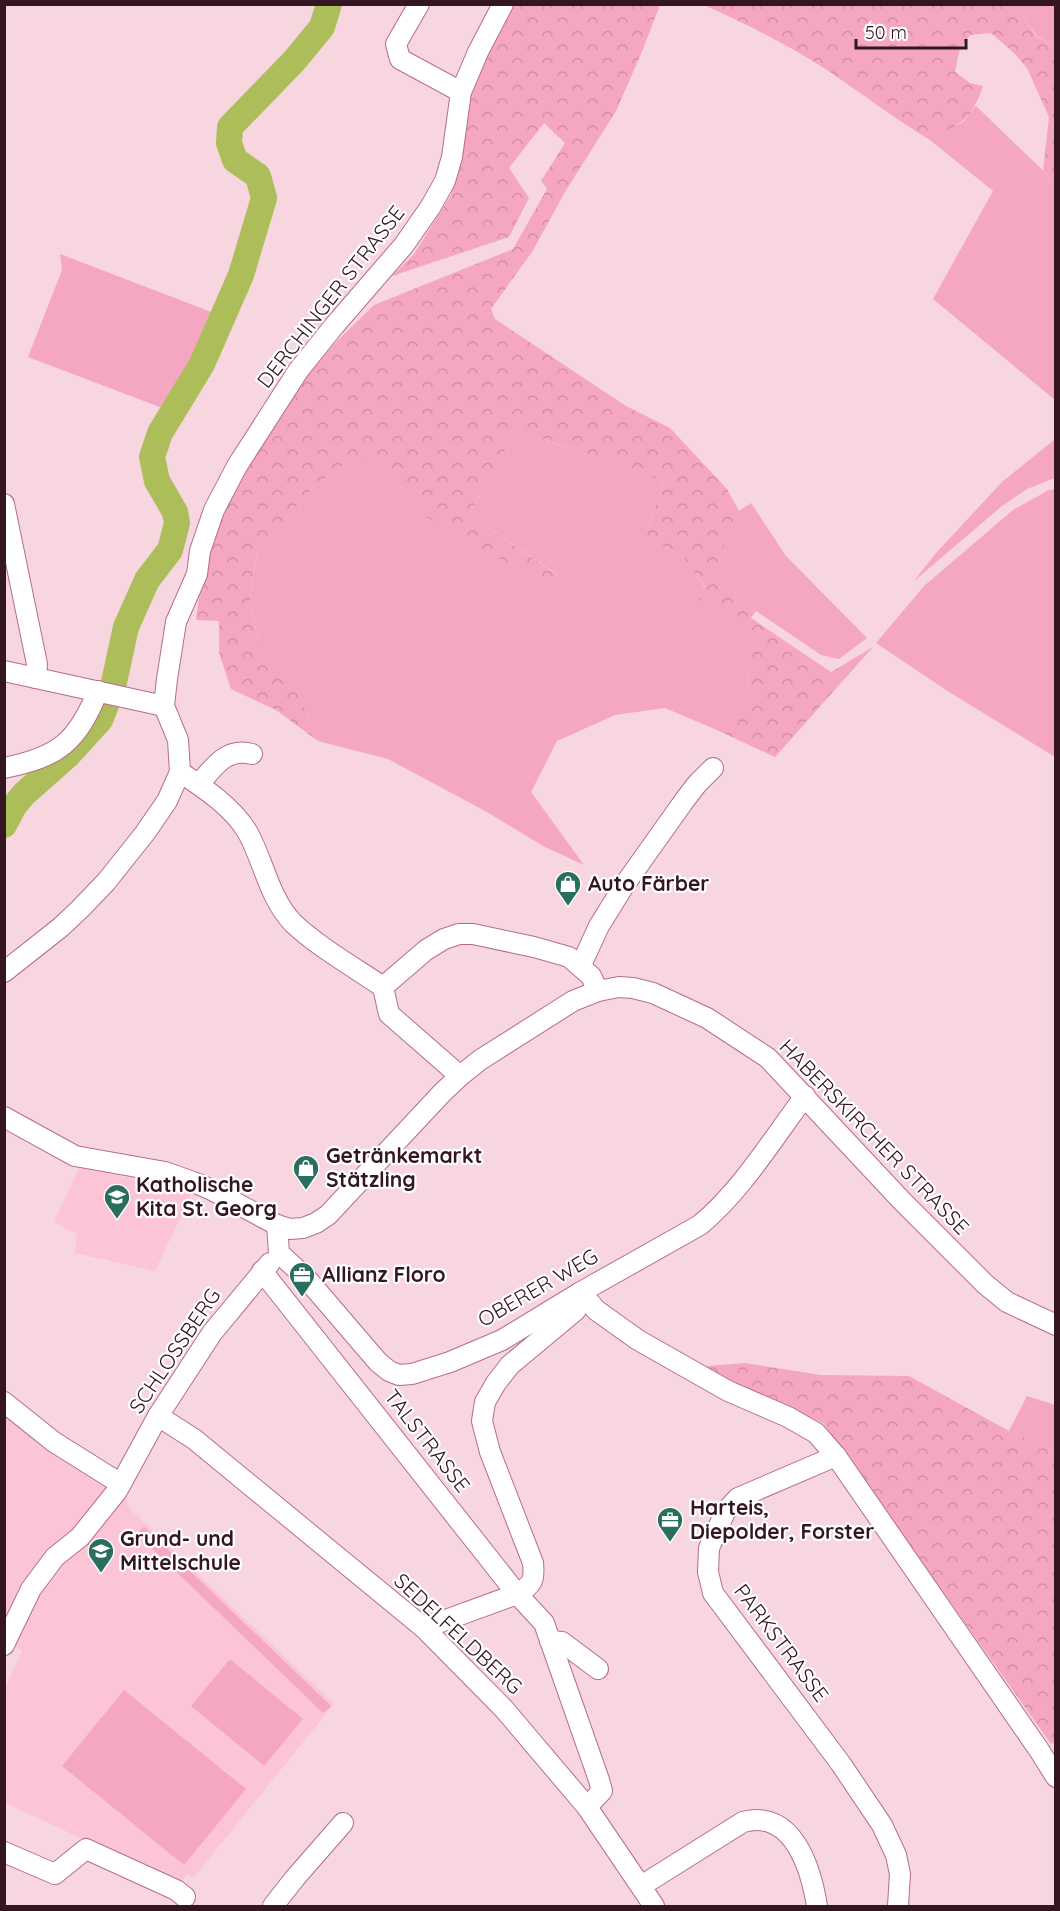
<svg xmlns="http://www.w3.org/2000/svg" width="1060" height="1911" font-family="Quicksand,sans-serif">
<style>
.built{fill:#fbc5d6}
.green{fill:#f5a6c1}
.forest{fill:url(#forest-crowns)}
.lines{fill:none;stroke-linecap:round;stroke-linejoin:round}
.river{stroke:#acbd59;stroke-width:26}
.minor-casing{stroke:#b76d88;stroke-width:22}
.minor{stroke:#fff;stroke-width:20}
.labels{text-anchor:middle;stroke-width:4.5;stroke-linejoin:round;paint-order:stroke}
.street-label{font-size:21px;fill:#331621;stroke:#fff}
.poi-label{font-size:21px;font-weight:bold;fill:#331621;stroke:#fff;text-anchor:start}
</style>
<defs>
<pattern id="forest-crowns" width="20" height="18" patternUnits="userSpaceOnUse" patternTransform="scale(1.5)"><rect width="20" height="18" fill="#f5a6c1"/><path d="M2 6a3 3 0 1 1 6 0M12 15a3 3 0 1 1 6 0" fill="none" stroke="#d28ea6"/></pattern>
</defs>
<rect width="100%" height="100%" fill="#f7d6e0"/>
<g class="built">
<polygon points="79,1168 148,1181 192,1193 155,1271 75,1253 77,1234 54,1222"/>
<polygon points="4,1391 60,1434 113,1472 130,1509 334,1704 194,1877 187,1874 180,1884 5,1803 5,1689 22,1651 5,1640"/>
</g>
<g class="green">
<polygon points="1012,5 1055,5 1055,47 1037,36 1015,6"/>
<polygon points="976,106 1055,182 1055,400 933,299 993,191 930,140 963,122"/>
<polygon points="60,254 214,313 165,409 28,357 62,270"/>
<polygon points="517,430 663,481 645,539 683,556 690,569 705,587 699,599 755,641 747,666 750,701 717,730 665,708 615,715 557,741 531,792 584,865 543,846 487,812 388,759 318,741 292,676 269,660 259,647 250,596 257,554 313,487 346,463 370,463 429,508 559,576 469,514"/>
<polygon points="1055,439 1055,478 1027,489 1002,506 914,581 936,553 1002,482"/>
<polygon points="1055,489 1056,489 1055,757 946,690 876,643 924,586 1013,510 1049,490"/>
<polygon points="751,503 786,556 867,638 839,659 821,655 756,611 726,585 716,563 739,511"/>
<polygon points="1027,1396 1055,1405 1055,1451 1009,1431"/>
<polygon points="144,1527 331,1706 323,1713 137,1534"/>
<polygon points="230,1659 303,1719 264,1766 191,1706"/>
<polygon points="124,1690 246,1789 184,1865 62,1766"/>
</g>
<g class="forest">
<polygon points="515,5 660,5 641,54 616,111 565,192 532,252 491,309 495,319 626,406 670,428 727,489 739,511 717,563 726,585 756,611 751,618 831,672 873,647 775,757 717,730 750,701 747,666 755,641 699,599 705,586 690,569 683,556 645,539 663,481 517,430 469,514 560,577 541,582 459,537 427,517 429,508 370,463 346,463 313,487 257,554 250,596 259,647 269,660 292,676 318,741 276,710 231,689 219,652 219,621 196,620 201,582 216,523 246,470 305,378 337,341 374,305 513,249 547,189 541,181 565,143 544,123 509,168 529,198 509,237 392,276 414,254 451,195 463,133 468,91"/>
<path d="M1012 5H1015L1036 36 1055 47V182L1043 170 1049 117 1027 68 1014 53 991 33 970 35 959 52 955 72 970 83 983 86C971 121 962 123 930 140 895 119 864 95 830 72 791 46 748 25 704 5Z"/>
<polygon points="745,1363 821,1375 909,1376 1009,1431 1055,1451 1055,1742 1051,1744 823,1423 696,1367"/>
</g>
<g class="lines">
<polyline class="river" points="4,825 14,806 24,794 68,755 100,720 113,687 126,627 147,580 170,550 177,523 175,512 157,481 152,457 160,433 202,364 241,275 264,198 258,176 235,160 229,143 230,127 294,61 322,27 329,4"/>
<g class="minor-casing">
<g id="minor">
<polyline points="419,4 396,44 400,59 461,92"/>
<polyline points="4,504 37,664 36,678"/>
<polyline points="4,671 164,706"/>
<path d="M4 768C59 757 77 742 98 691"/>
<path d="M180 772C204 788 234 808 248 833 264 862 269 898 293 923 317 946 355 968 383 987L426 950 444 939 459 934H473L534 947 569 957 591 976 598 991"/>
<path d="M199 784C214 767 226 747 252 754"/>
<polyline points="581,965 599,926 625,884 684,801 697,784 713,768"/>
<polyline points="4,972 61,927 80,909 106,882 145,833 167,801 180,772 178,740 164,706 167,679 176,622 197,574 200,551 214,510 237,466 298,371 334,326 404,245 431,206 445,181 452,157 461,92 478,52 503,4"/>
<polyline points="383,987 389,1014 460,1076"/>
<polyline points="4,1117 75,1156 165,1172 193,1182 210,1189 277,1225 290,1229 303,1228 316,1223 328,1215 442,1093 460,1076 480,1060 573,1001 598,991 619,987 633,988 653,993 707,1018 768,1058 902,1201 985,1284 1007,1302 1056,1325"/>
<path d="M277 1225 279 1253 306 1278 378 1362 389 1371 399 1375 412 1374 450 1362 502 1340 581 1292 700 1225C742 1190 772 1140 805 1096"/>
<polyline points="262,1271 517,1594 544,1623 599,1780 602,1791 587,1807"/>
<polyline points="581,1292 596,1310 638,1340 728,1391 788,1417 816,1433 836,1456 1039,1750 1056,1777"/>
<polyline points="4,1402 54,1442 121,1484"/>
<polyline points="158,1416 194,1439 424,1628 504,1709 587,1807 654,1906"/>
<polyline points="836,1456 738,1498 725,1512 709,1548 708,1572 713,1593 841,1764 882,1825 896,1855 900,1874 898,1906"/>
<path d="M424 1628 517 1594C532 1585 535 1581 533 1563L490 1452 482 1421 485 1402 496 1383 510 1365 576 1310 581 1293"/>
<polyline points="550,1641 562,1642 598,1669"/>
<polyline points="4,1645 31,1589 55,1557 80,1537 117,1491 158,1416 212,1333 270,1263"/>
<polyline points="4,1852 55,1874 86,1849 176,1890 185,1897"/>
<path d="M641 1886 743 1822C793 1808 811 1869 817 1906"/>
<polyline points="273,1906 295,1878 343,1823"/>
</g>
</g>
<use href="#minor" class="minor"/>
</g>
<defs>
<g id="shop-pin" transform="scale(1.35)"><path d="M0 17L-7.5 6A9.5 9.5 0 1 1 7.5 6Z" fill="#2a6e60" stroke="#fff"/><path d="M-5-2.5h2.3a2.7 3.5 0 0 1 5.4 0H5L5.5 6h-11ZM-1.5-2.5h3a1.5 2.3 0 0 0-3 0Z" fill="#fff"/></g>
<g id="school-pin" transform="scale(1.35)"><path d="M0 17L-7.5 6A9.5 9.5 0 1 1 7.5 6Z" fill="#2a6e60" stroke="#fff"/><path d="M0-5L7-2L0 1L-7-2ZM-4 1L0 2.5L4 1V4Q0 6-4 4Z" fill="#fff"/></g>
<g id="office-pin" transform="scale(1.35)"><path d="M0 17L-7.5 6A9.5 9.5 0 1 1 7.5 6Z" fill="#2a6e60" stroke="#fff"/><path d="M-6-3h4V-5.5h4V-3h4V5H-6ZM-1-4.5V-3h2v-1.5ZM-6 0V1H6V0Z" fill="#fff"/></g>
</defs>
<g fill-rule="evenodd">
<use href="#shop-pin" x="568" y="884"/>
<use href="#shop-pin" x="306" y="1168"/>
<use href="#school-pin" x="117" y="1197"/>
<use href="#office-pin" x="302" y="1275"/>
<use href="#office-pin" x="670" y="1520"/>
<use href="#school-pin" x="101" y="1551"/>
</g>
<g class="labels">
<g class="street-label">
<text transform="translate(331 297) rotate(-52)" y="7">DERCHINGER STRASSE</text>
<text transform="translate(874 1137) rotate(46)" y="7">HABERSKIRCHER STRASSE</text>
<text transform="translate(538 1288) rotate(-30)" y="7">OBERER WEG</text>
<text transform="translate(175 1351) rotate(-56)" y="7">SCHLOSSBERG</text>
<text transform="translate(427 1441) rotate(52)" y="7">TALSTRASSE</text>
<text transform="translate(458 1634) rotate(43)" y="7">SEDELFELDBERG</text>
<text transform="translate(781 1643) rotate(53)" y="7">PARKSTRASSE</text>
</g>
<g class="poi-label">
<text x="588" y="891">Auto Färber</text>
<text x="326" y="1163">Getränkemarkt<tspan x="326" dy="24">Stätzling</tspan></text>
<text x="136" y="1192">Katholische<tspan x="136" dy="24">Kita St. Georg</tspan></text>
<text x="322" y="1282">Allianz Floro</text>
<text x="690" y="1515">Harteis,<tspan x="690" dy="24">Diepolder, Forster</tspan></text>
<text x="120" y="1546">Grund- und<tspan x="120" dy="24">Mittelschule</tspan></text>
</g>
</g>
<rect width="1060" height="1911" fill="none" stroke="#331621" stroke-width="12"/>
<path d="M856 39v9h110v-9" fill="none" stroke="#331621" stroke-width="3"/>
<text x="865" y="39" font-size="18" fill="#331621" stroke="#ffffff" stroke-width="4.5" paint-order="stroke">50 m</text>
</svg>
